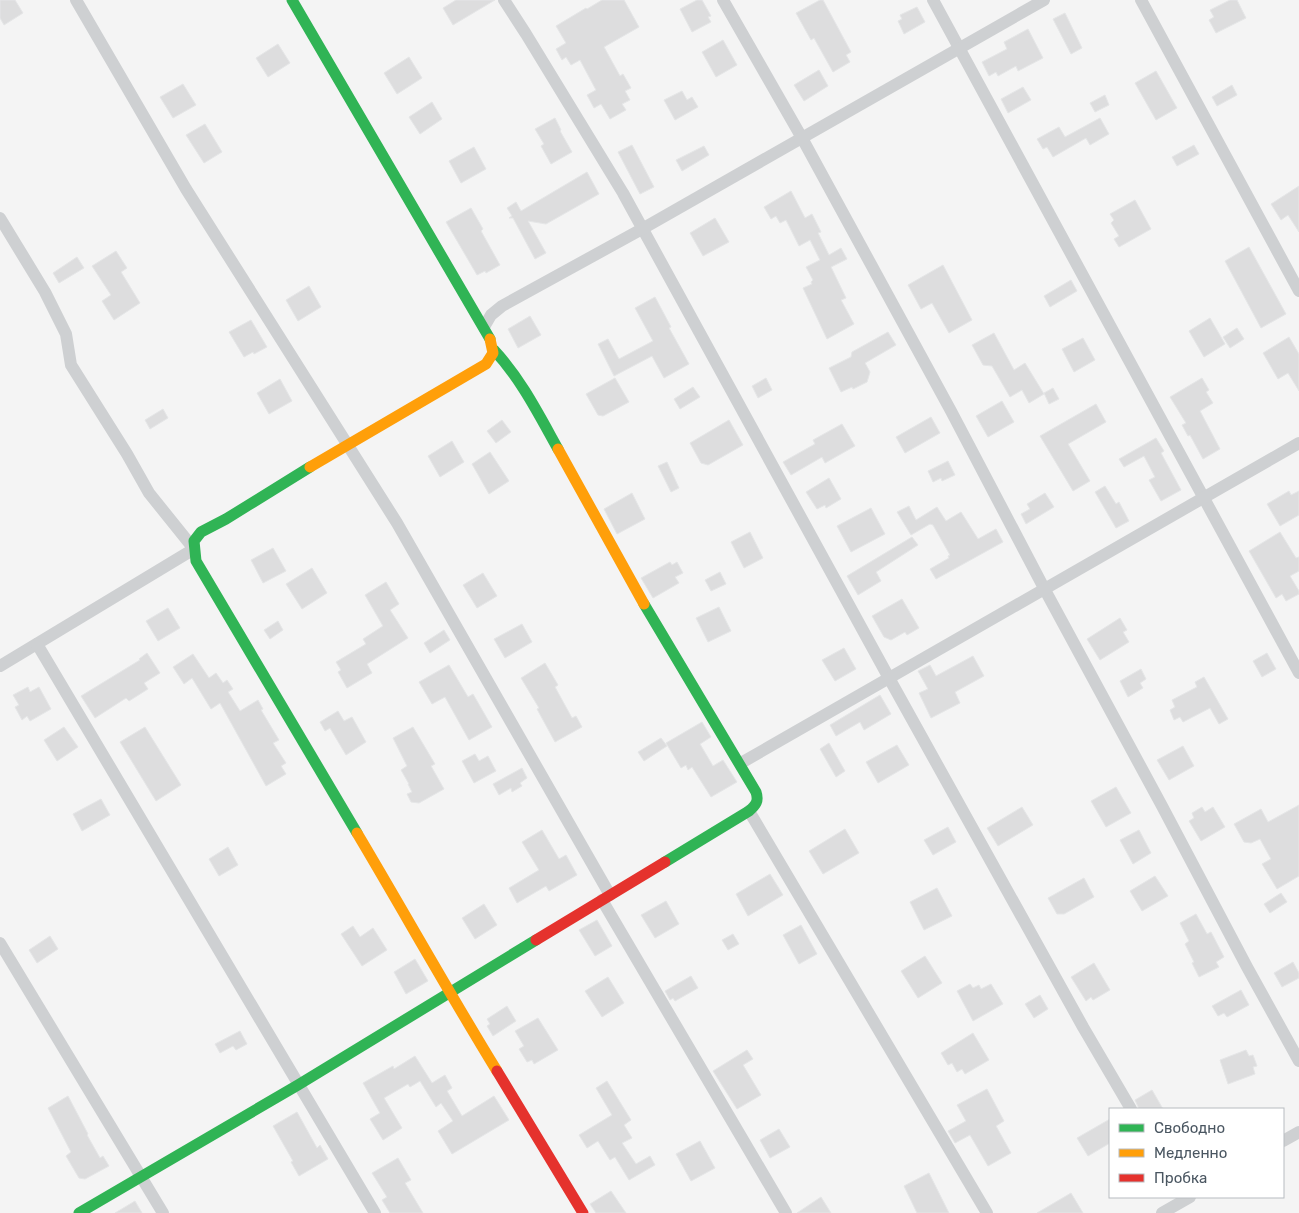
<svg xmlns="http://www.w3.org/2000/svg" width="1299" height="1213" font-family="Rubik,sans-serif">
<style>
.building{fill:#ddddde;stroke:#e5e6e7}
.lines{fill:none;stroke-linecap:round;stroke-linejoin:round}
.street{stroke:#ced0d2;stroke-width:12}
.fast{stroke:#30b455;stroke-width:11}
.slow{stroke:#ff9f0a;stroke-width:11}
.jam{stroke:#e5322d;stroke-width:11}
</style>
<rect width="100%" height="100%" fill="#f4f4f4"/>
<g class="building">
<polygon points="0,0 15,0 23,13 4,25 0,18"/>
<polygon points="456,0 495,0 453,25 443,8"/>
<polygon points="602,0 624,0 639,27 604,47 620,76 623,74 631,88 625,91 630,100 622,104 626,110 610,119 601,104 594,108 587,95 596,90 580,60 571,65 566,57 562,60 556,49 566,43 556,26 586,8 587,9"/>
<polygon points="697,0 702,0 711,16 708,17 711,22 692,32 680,9"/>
<polygon points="820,0 823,0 851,52 846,55 850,62 833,72 814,38 811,40 796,13"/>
<polygon points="1230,0 1237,0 1246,18 1216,33 1209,20 1214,17 1210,10"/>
<polygon points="917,7 925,22 904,34 898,21 902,19 900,15"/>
<polygon points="1065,13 1082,48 1071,54 1053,19"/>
<polygon points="1028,29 1043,58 1018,71 1016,66 998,76 996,72 989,76 982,62 1007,49 1004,42"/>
<polygon points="723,40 737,65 716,77 702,52"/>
<polygon points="278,44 290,63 268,77 256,58"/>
<polygon points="409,57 422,78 397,94 384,73"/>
<polygon points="819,70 828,86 804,101 794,85"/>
<polygon points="1156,71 1177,108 1156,120 1135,83"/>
<polygon points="183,84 196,105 173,118 160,97"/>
<polygon points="1232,85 1237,95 1217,106 1212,97"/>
<polygon points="1023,87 1031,100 1008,113 1001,99"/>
<polygon points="682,91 687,100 692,97 698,107 675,120 664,100"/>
<polygon points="1105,95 1109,105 1095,112 1090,103"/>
<polygon points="432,102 442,119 420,134 409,117"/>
<polygon points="555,118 561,130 560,131 572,152 551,164 541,146 544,144 535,129"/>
<polygon points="1100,118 1109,134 1090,145 1086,138 1053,157 1047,147 1043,149 1037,139 1059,127 1065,137"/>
<polygon points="205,124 222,152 204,163 186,135"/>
<polygon points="632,145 654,187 640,194 618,152"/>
<polygon points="1194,145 1199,154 1177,166 1172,157"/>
<polygon points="704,146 709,155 682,171 676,160"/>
<polygon points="474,147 486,169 461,183 449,161"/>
<polygon points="587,172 599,194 546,224 528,221 546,253 535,259 513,218 509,218 512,216 507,208 516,202 521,211"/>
<polygon points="1299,186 1299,232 1288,215 1281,220 1271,204"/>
<polygon points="791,191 805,218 812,214 821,232 818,233 829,255 841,248 847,259 831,267 846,298 841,300 854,324 827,339 803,288 812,284 811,282 813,280 806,267 820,260 810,240 799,246 786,220 780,223 776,216 771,219 764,207"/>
<polygon points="1135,200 1151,229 1119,247 1114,239 1119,236 1111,223 1114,220 1110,214"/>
<polygon points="471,208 483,229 481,231 500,265 486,273 485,271 477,275 446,222"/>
<polygon points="715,218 729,242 703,256 690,233"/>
<polygon points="1249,247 1286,314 1261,328 1225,261"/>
<polygon points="116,251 127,268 121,272 140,303 114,320 102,301 111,295 92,266"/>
<polygon points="77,257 84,268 59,283 53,273"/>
<polygon points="943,265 972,320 949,333 932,303 921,309 908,285"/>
<polygon points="1071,280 1077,291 1050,307 1044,296"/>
<polygon points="309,286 321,307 298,321 286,300"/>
<polygon points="655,297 671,327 669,328 689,364 664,378 652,356 614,376 598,344 608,339 619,359 653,341 635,308"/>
<polygon points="530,316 541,335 518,348 508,329"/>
<polygon points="1210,318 1225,344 1204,357 1189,331"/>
<polygon points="251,320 267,347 254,354 253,352 244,357 229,332"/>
<polygon points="1237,328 1244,339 1230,348 1223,337"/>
<polygon points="888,332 896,345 865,363 870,372 867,382 853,389 852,387 841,392 829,368 851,357 852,352"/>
<polygon points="994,333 1014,370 1025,363 1044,394 1029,403 1022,390 1010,397 992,366 983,365 972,345"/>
<polygon points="1289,337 1299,354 1299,391 1288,373 1278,379 1263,353"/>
<polygon points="1083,338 1095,360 1074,372 1062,349"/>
<polygon points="615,378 629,402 603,416 598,415 586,394"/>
<polygon points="766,378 772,390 758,398 752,386"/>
<polygon points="1202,378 1209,390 1206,392 1213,403 1200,411 1220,449 1203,459 1190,435 1188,436 1182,425 1186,423 1170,397"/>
<polygon points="280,379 292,401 269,414 257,393"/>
<polygon points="693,387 700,397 680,409 674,399"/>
<polygon points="1053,388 1059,399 1049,404 1044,393"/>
<polygon points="1002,401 1014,422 988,437 976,416"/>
<polygon points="1096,404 1106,422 1068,444 1090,481 1073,491 1040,436"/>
<polygon points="163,409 168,418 150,429 145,420"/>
<polygon points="931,417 940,433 905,453 896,437"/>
<polygon points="502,420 511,432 496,443 487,431"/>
<polygon points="729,420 743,445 708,465 701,463 690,443"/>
<polygon points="842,424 855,446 825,463 822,457 791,475 783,462 815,444 813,440"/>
<polygon points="1156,438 1164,451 1161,453 1181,490 1161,501 1149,480 1155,477 1144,456 1124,467 1119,459"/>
<polygon points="452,441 464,462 440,477 428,456"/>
<polygon points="490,452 509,481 489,494 472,464"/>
<polygon points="948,461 955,475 942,481 941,478 933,482 928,471"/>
<polygon points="667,462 679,488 671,492 658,466"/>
<polygon points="829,478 841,499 826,508 825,505 817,509 806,492"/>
<polygon points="1105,486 1116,504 1119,502 1129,521 1116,528 1095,492"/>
<polygon points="1289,491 1291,495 1299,491 1299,515 1280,526 1267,504"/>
<polygon points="632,493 645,519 617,534 604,509"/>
<polygon points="1045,493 1054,507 1026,524 1021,514 1030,509 1027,504"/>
<polygon points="909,506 916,520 937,507 946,521 961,512 978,539 996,529 1003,542 936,579 930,569 949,558 948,556 950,555 933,525 930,524 911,535 897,512"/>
<polygon points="871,508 885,534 851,552 837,526"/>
<polygon points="750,532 763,558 744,568 731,542"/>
<polygon points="1280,532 1296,558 1299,557 1299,571 1290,576 1299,591 1299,594 1286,601 1282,594 1276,598 1249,551"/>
<polygon points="912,537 918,545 876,572 881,581 858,595 847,576"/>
<polygon points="273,548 286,571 263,583 251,560"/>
<polygon points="670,562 672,565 677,562 683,573 675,577 679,583 653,598 641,578"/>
<polygon points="312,568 327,593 302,609 286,584"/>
<polygon points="720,572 726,584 711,591 705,580"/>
<polygon points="483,573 497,596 477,608 463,585"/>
<polygon points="386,582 399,604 390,610 408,638 367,664 372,673 347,688 338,672 341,670 336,662 366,644 363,639 383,626 365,595"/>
<polygon points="902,599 919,628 907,635 905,632 891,640 884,637 872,616"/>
<polygon points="719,607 731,631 708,642 696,618"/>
<polygon points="168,608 180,628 158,641 146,621"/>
<polygon points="1120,618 1127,630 1123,632 1129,642 1100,660 1087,639"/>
<polygon points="278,621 283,630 270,639 264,630"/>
<polygon points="522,624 532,642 505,658 494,639"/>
<polygon points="444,630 450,640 430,653 424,643"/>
<polygon points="844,648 856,669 835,681 822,660"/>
<polygon points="147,653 160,673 144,683 148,689 129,701 126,698 95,718 81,696 140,660 139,659"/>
<polygon points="1267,653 1276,669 1262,677 1253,661"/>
<polygon points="193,654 209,678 216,673 223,683 227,680 233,689 228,692 240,711 258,700 263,709 261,710 279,740 273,743 286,763 281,766 286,774 266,786 220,703 211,709 192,678 184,684 173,667"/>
<polygon points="973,656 984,676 955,692 960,703 931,718 919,693 928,689 918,671 930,665 936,676"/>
<polygon points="545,663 558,685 555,687 572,718 576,716 582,727 555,742 537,709 539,708 521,678"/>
<polygon points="449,665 468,697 473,694 492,727 469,740 445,697 432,704 419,682"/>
<polygon points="1141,669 1146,679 1140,683 1143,688 1128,697 1120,681"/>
<polygon points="1204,677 1228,719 1219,724 1210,708 1183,722 1180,717 1174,720 1170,710 1175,707 1172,700 1197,687 1195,682"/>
<polygon points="28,687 30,692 39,687 51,709 30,721 27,716 22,720 15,707 19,705 13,695"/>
<polygon points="880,695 891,714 864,730 860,722 836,736 830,725"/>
<polygon points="338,711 344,721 352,717 366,742 346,755 330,728 325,731 320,722"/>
<polygon points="702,722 711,737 700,744 713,766 723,760 737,782 711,797 692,767 688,770 686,765 681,768 666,743"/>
<polygon points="64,727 78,747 57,761 44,740"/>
<polygon points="145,727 181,785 156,801 120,742"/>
<polygon points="413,727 435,764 431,766 444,789 419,803 411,802 407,794 412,792 408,784 409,784 401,770 407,766 393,738"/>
<polygon points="661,738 667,746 644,761 638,752"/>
<polygon points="829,743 845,771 836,777 820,749"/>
<polygon points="897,745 909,765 878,783 866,762"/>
<polygon points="1183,746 1194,766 1169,780 1157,760"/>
<polygon points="475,754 479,761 488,756 496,771 474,783 462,761"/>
<polygon points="522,768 527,778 520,783 522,786 512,792 511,788 499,795 493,784"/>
<polygon points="1116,787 1131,813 1106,827 1091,801"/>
<polygon points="101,799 110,815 82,831 73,814"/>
<polygon points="1299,805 1299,876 1277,889 1262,864 1271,859 1260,839 1251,843 1244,842 1234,824 1261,809 1268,822"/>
<polygon points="1022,807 1033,825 998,846 987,828"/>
<polygon points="1202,807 1205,812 1213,807 1225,827 1201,841 1189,821 1194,818 1192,813"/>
<polygon points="948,827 956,842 933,855 924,840"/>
<polygon points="845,829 859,853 823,874 809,851"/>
<polygon points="542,830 559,859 566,855 577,875 549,891 546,886 517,903 509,888 539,870 522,842"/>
<polygon points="1139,830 1151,853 1133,864 1120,840"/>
<polygon points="228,847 238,865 219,876 209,859"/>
<polygon points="770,874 783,895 748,916 736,894"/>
<polygon points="1155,876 1168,896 1142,911 1130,891"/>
<polygon points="1084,878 1094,897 1064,914 1057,914 1048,898"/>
<polygon points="937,888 952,916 924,930 910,902"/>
<polygon points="1281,893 1287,902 1270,913 1264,904"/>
<polygon points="666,901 679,924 655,938 641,915"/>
<polygon points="484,904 497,925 475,939 462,918"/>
<polygon points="1196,914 1207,934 1211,932 1224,957 1216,962 1219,967 1199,977 1192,963 1194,962 1185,944 1189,941 1180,923"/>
<polygon points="597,920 612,946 595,956 579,930"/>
<polygon points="801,925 817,954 799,964 783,935"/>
<polygon points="353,926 360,937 373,928 387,950 362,966 341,934"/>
<polygon points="733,934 739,944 728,950 722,940"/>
<polygon points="50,936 58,949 37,963 29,950"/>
<polygon points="925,956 942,983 918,998 901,971"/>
<polygon points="415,959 428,981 406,994 394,972"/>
<polygon points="1293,962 1299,973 1299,978 1282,987 1274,973"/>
<polygon points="1094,963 1110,990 1093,1000 1091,997 1086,1001 1071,977"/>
<polygon points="691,976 698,988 675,1001 673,998 670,1000 665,991"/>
<polygon points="608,977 624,1003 602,1017 585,991"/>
<polygon points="970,984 973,988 979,985 981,989 991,984 1003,1004 973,1021 957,991"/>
<polygon points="1241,990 1249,1005 1227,1017 1224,1013 1218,1016 1212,1006"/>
<polygon points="1040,995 1048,1009 1034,1018 1025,1004"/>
<polygon points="507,1006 516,1021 493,1036 487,1026 490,1024 487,1019"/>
<polygon points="538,1018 558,1050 534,1064 532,1060 527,1062 519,1049 524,1046 515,1031"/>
<polygon points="240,1031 247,1044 236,1050 233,1046 220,1053 215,1044"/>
<polygon points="973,1033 989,1060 965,1074 962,1069 957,1072 952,1063 948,1065 941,1053"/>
<polygon points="747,1050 753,1059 743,1065 761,1095 737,1109 713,1071"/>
<polygon points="1246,1050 1249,1056 1253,1055 1257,1066 1253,1067 1255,1074 1228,1084 1220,1060"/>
<polygon points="415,1056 432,1083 445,1075 452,1088 447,1091 462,1116 494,1096 509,1120 452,1154 438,1131 453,1121 441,1103 436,1107 420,1081 410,1087 408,1084 384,1098 402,1128 383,1140 370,1119 380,1113 363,1083 393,1066 394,1069"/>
<polygon points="607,1081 631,1120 624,1125 632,1138 622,1143 636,1164 650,1156 655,1165 629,1180 615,1157 610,1160 598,1141 587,1148 579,1135 612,1115 596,1088"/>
<polygon points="987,1089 1004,1121 996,1126 1011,1153 988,1166 970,1135 955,1143 948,1131 966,1121 957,1105"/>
<polygon points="1152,1090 1163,1109 1139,1109 1135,1100"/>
<polygon points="68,1096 88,1134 87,1135 100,1158 103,1156 109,1166 85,1179 79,1178 66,1156 71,1152 48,1108"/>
<polygon points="297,1112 317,1148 320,1145 328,1159 299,1176 291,1162 293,1161 273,1126"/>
<polygon points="1110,1119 1110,1143 1088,1156 1077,1138"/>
<polygon points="779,1129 790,1147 770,1158 760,1140"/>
<polygon points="700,1141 715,1168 691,1181 676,1154"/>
<polygon points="398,1158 411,1180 405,1183 423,1213 390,1213 382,1200 387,1197 372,1173"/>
<polygon points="929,1173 949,1213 917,1213 904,1186"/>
<polygon points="611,1191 626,1213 596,1213 590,1204"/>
<polygon points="1071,1193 1083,1213 1037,1213"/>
<polygon points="821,1197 831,1213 797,1213"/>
<polygon points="135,1201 142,1213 115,1213"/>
</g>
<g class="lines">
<g class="street">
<polyline points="76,0 186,189 397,523 610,895"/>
<polyline points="504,0 526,34 623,193 889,678 1083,1027 1131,1109"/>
<polyline points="723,0 802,138 951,411 1045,590 1162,806 1247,967 1299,1061"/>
<polyline points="933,0 1299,673"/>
<polyline points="1141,0 1299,291"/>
<polyline points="0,218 45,292 66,334 71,365 127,454 149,493 194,549 0,666"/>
<polyline points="484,327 491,315 502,306 642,229 1044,0"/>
<polyline points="37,644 375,1213"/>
<polyline points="741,763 1299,443"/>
<polyline points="749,811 987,1213"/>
<polyline points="602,900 786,1213"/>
<polyline points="0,943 163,1213"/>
<polyline points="1283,1141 1299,1132"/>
<polyline points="1162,1213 1190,1197"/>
</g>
<g class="fast">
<polyline points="292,0 490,339"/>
<path d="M494 350C521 379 539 415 558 449"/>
<polyline points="310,467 226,519 201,532 194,541 196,561 357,833"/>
<path d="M644 604 756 792C759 801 756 805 749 811L665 862"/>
<polyline points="79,1213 298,1085 536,940"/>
</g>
<g class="slow">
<polyline points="558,449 644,604"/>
<polyline points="310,467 486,364 493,353 490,339"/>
<path d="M357 833C404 912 449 993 497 1071"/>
</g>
<g class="jam">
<polyline points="536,940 665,862"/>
<polyline points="497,1071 583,1213"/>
</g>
</g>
<rect x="1109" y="1108" width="175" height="90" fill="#ffffff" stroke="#b7bbc0"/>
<rect x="1119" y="1124" width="25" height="8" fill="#30b455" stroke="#b7bbc0"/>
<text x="1154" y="1133" font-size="15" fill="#4a5661">Свободно</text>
<rect x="1119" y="1149" width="25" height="8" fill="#ff9f0a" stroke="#b7bbc0"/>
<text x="1154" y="1158" font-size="15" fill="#4a5661">Медленно</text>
<rect x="1119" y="1174" width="25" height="8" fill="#e5322d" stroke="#b7bbc0"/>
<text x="1154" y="1183" font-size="15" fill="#4a5661">Пробка</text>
</svg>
